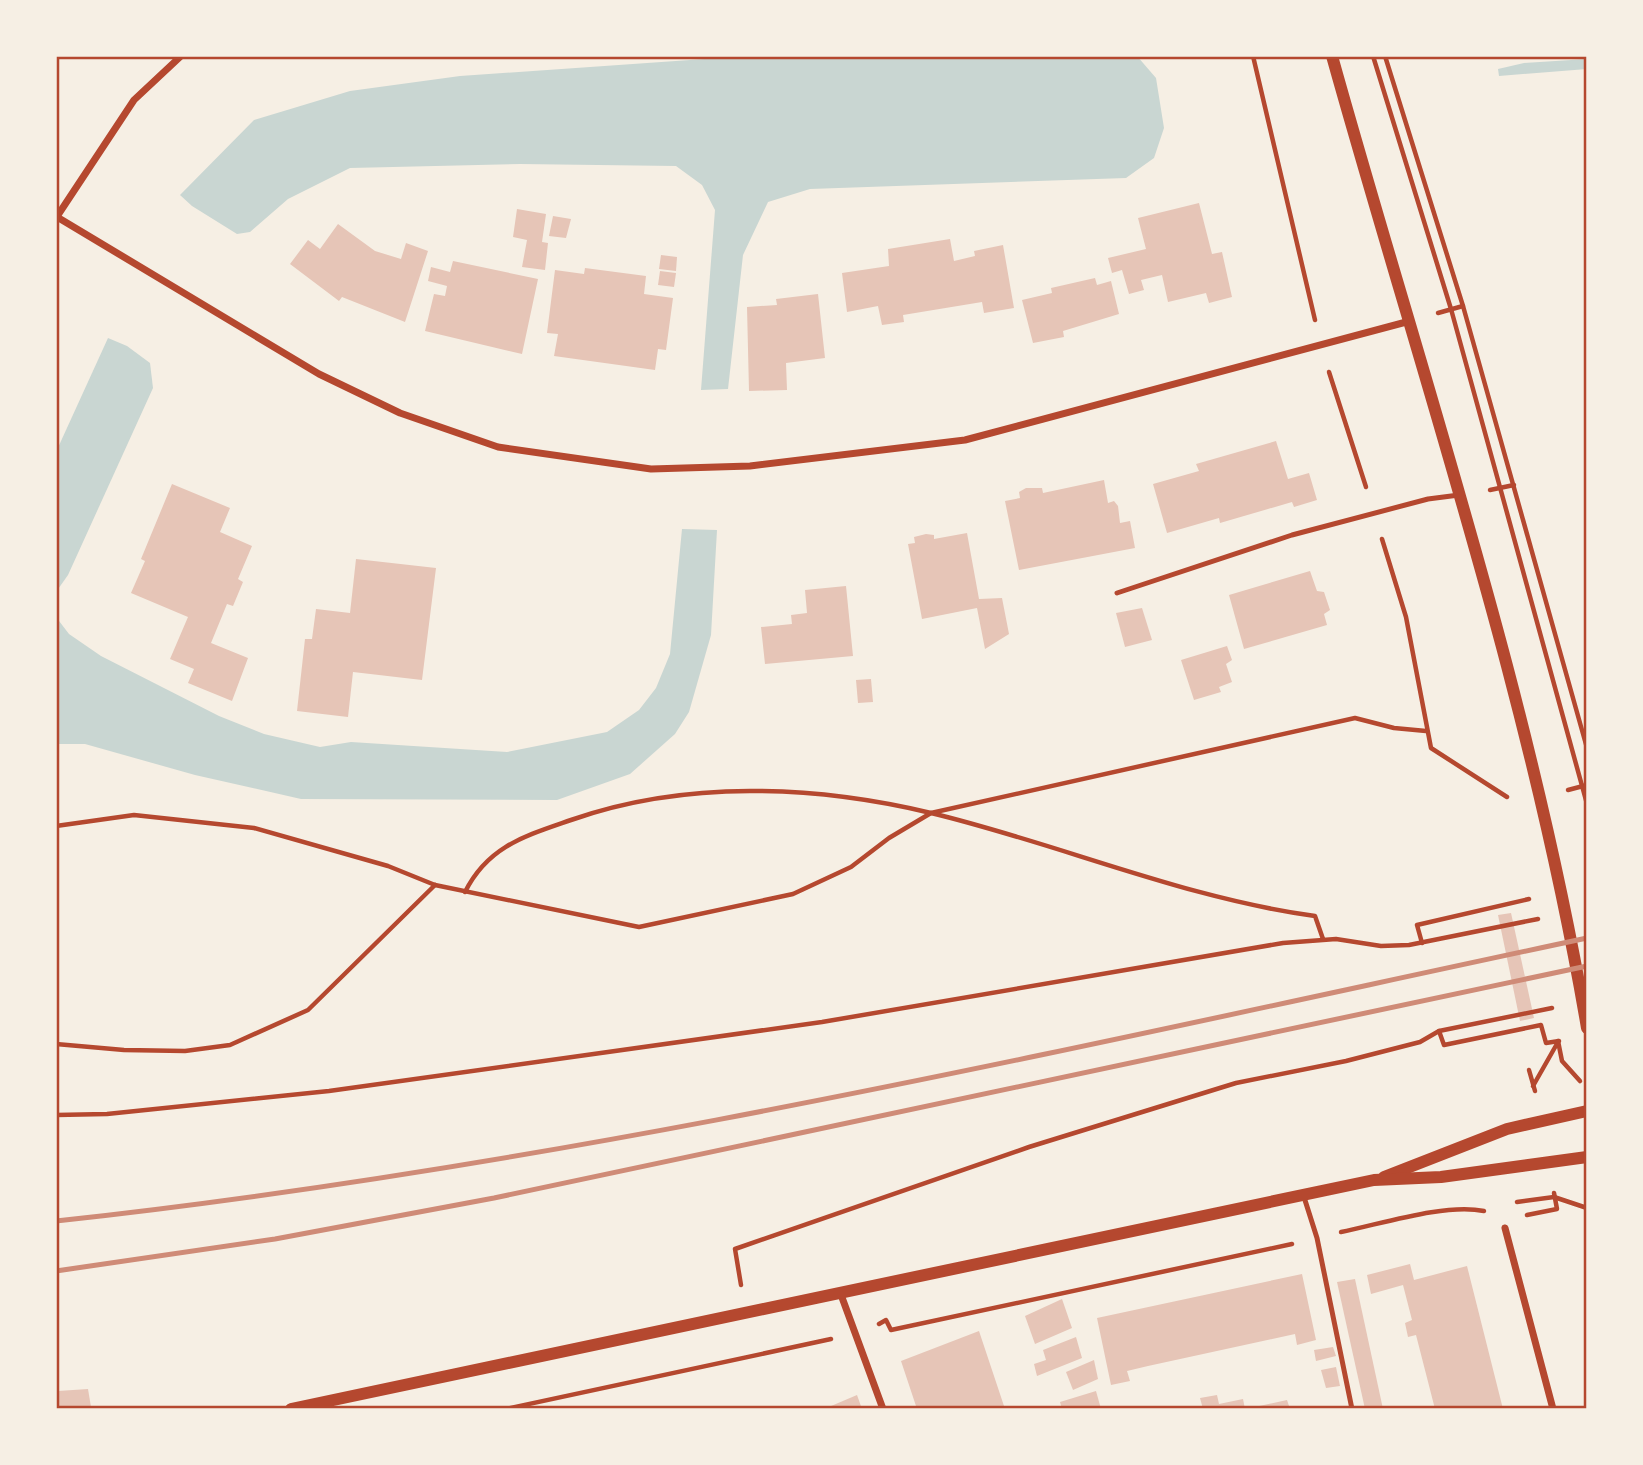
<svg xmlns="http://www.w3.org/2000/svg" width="1643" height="1465" font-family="'Nunito Sans',sans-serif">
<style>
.water{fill:#c9d6d2}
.building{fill:#e6c5b7}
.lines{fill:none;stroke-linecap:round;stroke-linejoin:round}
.path{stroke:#b5482f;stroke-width:4.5}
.service{stroke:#b5482f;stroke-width:5}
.minor{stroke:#b5482f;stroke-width:7}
.tertiary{stroke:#b5482f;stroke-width:12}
.rail{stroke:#cf8b77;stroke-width:5}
.neatline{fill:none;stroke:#b5482f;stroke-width:2.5}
</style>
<rect width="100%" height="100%" fill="#f6efe4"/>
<g class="water">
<polygon points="747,56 1137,56 1156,78 1164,128 1154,158 1126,178 810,189 768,202 743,255 728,389 701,390 715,210 702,185 676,166 520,164 350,168 288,199 250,232 237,234 192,206 180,195 254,120 350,91 460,76"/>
<polygon points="1587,59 1587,69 1499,76 1498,69 1524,63"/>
<polygon points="108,338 127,346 150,363 153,388 68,575 56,592 56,452"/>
<polygon points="682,529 717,530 711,635 689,712 675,734 630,774 557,800 301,799 195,775 85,744 56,744 56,617 69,634 101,656 219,716 264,734 320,747 351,742 507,752 607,732 639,710 656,688 670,654"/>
</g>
<g class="building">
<polygon points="1199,203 1212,254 1222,252 1232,297 1209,303 1206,293 1168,302 1162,275 1141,280 1144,290 1129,294 1122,270 1112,273 1108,258 1146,249 1138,218"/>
<polygon points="517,209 546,214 542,242 548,243 545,270 522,267 527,240 513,237"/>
<polygon points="553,216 571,219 566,238 549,236"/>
<polygon points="338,224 375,251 401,259 406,243 428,251 405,322 342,297 339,301 290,264 308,240 320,249"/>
<polygon points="950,239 954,261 975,256 974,251 1003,245 1014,308 984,313 982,302 903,315 904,322 882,325 878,306 847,312 842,273 889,266 888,249"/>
<polygon points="661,255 677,257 676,271 659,269"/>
<polygon points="453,261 538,279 522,354 425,331 434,294 445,296 447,286 428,281 431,267 450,272"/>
<polygon points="585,268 646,276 644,294 673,298 666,350 658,349 655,370 554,356 558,334 547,333 555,270 584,274"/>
<polygon points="660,271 676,273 674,287 658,285"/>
<polygon points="1095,278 1097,285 1111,281 1119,314 1063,331 1064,337 1033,343 1022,300 1052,293 1051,288"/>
<polygon points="818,294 825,358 786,363 787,390 749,391 747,307 777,305 776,299"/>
<polygon points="1276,441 1288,479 1309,473 1317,500 1294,507 1292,502 1220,523 1219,518 1167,533 1153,484 1199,471 1196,464"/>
<polygon points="1104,480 1108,503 1114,501 1118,506 1120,523 1130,521 1135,548 1019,570 1005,501 1020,498 1019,492 1026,488 1042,488 1043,493"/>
<polygon points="172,484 230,508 220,532 252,546 238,579 243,582 233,606 227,604 211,643 248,658 232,701 188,683 194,669 170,659 188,617 131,593 145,561 141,559"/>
<polygon points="967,533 979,599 1002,598 1009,634 985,649 977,608 922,619 908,544 915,543 914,537 926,534 934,535 934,539"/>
<polygon points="356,559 436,568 422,680 353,672 348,717 297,711 305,639 312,639 316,609 350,613"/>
<polygon points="1310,571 1317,591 1324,592 1330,610 1324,614 1327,625 1244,649 1229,595"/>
<polygon points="846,586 853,656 765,664 761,627 792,624 791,615 807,613 805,590"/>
<polygon points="1142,608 1152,640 1125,647 1116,613"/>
<polygon points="1227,646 1232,660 1226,664 1232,682 1219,687 1221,692 1194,700 1181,660"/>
<polygon points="871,679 873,702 858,703 856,680"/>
<polygon points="1511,913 1534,1018 1520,1021 1498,915"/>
<polygon points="1410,1264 1414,1280 1467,1266 1503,1409 1435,1409 1416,1335 1408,1337 1405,1323 1412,1320 1403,1285 1371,1294 1367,1275"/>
<polygon points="1302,1274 1316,1340 1297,1345 1295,1334 1148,1366 1127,1371 1130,1381 1111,1385 1097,1318"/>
<polygon points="1355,1279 1383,1409 1365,1409 1337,1282"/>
<polygon points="1062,1299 1072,1328 1035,1344 1025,1316"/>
<polygon points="979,1331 1005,1409 917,1409 901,1361"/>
<polygon points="1076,1337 1082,1358 1037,1376 1034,1364 1046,1360 1043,1350"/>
<polygon points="1333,1347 1336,1356 1316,1361 1314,1350"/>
<polygon points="1094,1360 1098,1379 1073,1390 1066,1372"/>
<polygon points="1336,1367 1340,1386 1326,1388 1321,1370"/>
<polygon points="88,1389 91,1407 59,1409 58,1391"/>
<polygon points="1096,1391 1101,1409 1062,1409 1060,1402"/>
<polygon points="857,1395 862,1409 824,1409"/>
<polygon points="1217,1395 1219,1404 1243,1399 1245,1409 1203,1409 1200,1398"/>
<polygon points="1287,1400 1290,1409 1250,1409 1250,1408"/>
</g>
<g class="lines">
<g class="path">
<polyline points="1253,56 1315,320"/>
<polyline points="1373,56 1451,309 1587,804"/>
<polyline points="1385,56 1463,306 1587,748"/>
<polyline points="1438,313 1463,306"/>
<polyline points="1329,372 1366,487"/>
<polyline points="1490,490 1514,485"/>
<polyline points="1382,539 1406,617 1431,748 1507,797"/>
<polyline points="1568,790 1587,785"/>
<polyline points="56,826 134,815 254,828 388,866 435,885 639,927 793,894 851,867 889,838 931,813 1355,718 1394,728 1426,731"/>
<path d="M465 892C488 846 525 836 571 820 685 780 814 785 931 813 1060 844 1183 898 1315 916L1323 939"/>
<polyline points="1422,943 1417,925 1529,899"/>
<polyline points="1439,1031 1444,1045 1541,1025 1546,1043 1559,1041"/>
<polyline points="1558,1041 1562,1061 1580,1081"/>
<polyline points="56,1044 124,1050 185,1051 230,1045 308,1010 435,885"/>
<polyline points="1529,1070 1535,1091"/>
<polyline points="1533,1086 1558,1042"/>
<polyline points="56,1115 107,1114 329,1091 822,1022 1283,943 1336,939 1381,946 1409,945 1538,919"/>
<polyline points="1517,1202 1554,1197 1587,1208"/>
<polyline points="1527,1215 1557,1209 1554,1193"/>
<path d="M1341 1232C1381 1224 1445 1203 1484 1211"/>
<polyline points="741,1285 735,1249 1029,1147 1236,1083 1346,1061 1420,1042 1439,1031 1552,1008"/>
<polyline points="879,1324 886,1320 891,1330 1292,1244"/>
<polyline points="506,1409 831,1339"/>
</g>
<g class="service">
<polyline points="1117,593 1292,535 1428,499 1459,495"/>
<polyline points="1304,1197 1317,1238 1352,1409"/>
</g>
<g class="minor">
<polyline points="57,217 319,374 400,413 498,447 651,469 750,466 965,440 1410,321"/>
<polyline points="56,218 134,100 181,56"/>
<polyline points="1505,1228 1553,1409"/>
<polyline points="840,1292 883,1409"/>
</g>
<g class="tertiary">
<path d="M1332 56C1422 378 1531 697 1587 1028"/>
<polyline points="1384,1177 1507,1129 1587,1111"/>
<polyline points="291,1409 1374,1180 1441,1177 1587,1157"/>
</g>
<g class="rail">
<path d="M56 1221C572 1165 1080 1046 1587 938"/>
<polyline points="56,1271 275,1239 494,1198 1587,966"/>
</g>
</g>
<rect width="1643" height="1465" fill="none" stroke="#f6efe4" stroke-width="116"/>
<rect x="58" y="58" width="1527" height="1349" class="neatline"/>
</svg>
